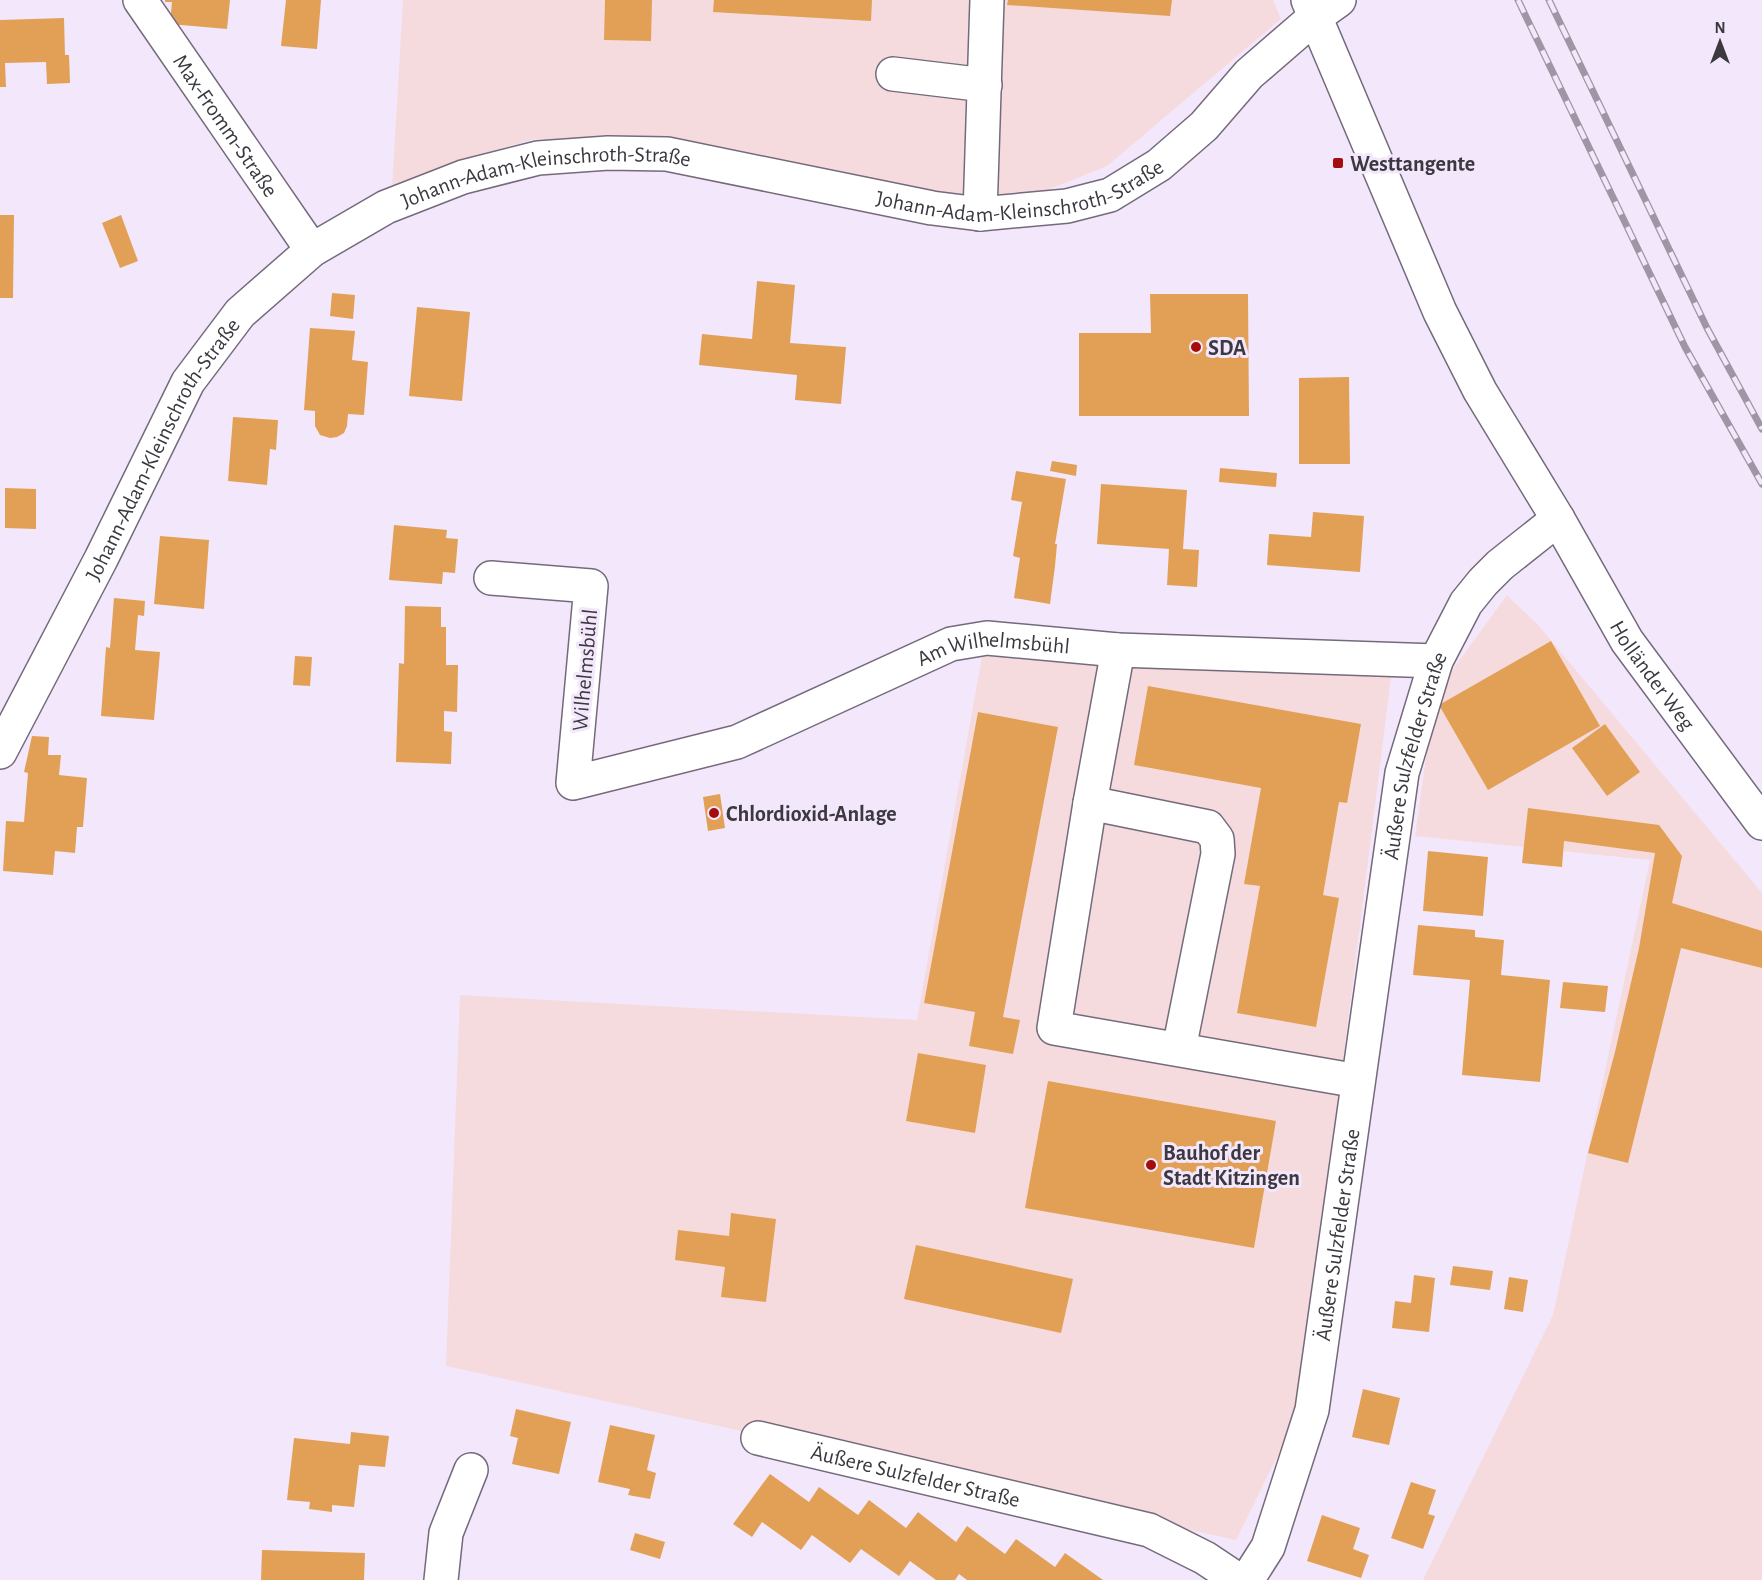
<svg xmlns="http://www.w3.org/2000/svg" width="1762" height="1580" font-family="'Alegreya Sans',sans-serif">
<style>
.commercial{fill:#f6dbde}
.building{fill:#e2a056}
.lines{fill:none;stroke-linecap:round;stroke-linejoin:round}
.minor-casing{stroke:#746a7b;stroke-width:36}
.major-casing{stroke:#746a7b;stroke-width:36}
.minor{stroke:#fff;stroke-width:33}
.major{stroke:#fff;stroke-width:33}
.rail-casing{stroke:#9f96a5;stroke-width:7}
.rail{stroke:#f3e7fb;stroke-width:4.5;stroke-dasharray:14;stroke-linecap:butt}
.poi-dot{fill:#a40d0b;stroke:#f3e7fb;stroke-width:2}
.labels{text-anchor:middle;stroke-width:6;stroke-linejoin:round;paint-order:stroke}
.street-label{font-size:22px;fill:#3c3840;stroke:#f3e7fb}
.poi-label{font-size:22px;font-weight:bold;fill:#3c3840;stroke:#f3e7fb;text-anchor:start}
</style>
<rect width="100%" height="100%" fill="#f3e7fb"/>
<g class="commercial">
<polygon points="403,0 1273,0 1281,19 1107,166 1018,202 931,201 603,140 535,139 453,162 392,188"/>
<polygon points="1507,595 1539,626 1762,893 1762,1580 1423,1580 1553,1315 1650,860 1415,836 1435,694"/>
<polygon points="986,634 1394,654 1299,1412 1236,1540 446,1366 460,995 917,1020"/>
</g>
<g class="building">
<polygon points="165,0 230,0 227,29 170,24 172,2 165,2"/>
<polygon points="286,0 321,0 317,49 281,46"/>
<polygon points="605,0 652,0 651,41 604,40"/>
<polygon points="714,0 872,0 871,21 713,12"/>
<polygon points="1008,0 1172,0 1170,16 1007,5"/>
<polygon points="64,18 65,55 69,55 70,83 47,84 46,62 5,63 6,87 0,87 0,20"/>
<polygon points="0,215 14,215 13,298 0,298"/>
<polygon points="121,215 138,261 120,268 102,223"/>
<polygon points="757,281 795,285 790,343 846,347 841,404 795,400 797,375 699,365 702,334 752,339"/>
<polygon points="332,293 355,295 353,319 330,316"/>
<polygon points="1150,294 1248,294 1249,416 1079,416 1079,333 1151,333"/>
<polygon points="417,307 470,312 462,401 409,396"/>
<polygon points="310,328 355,331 352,360 368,362 364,415 348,414 347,426 344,433 337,437 330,438 320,435 315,426 315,411 304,410"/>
<polygon points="1349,377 1350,464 1299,464 1299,378"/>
<polygon points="233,417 278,420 276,450 270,449 267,485 228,481"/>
<polygon points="1052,461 1077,465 1076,476 1050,471"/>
<polygon points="1220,468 1277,473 1276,487 1219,482"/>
<polygon points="1016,471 1066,479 1055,544 1057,544 1055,566 1050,604 1014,598 1020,558 1013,556 1022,502 1011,500"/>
<polygon points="1101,484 1187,490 1183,549 1199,550 1197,587 1167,585 1169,549 1097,544"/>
<polygon points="5,488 36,489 36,529 5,528"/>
<polygon points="1313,512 1364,516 1360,572 1267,565 1269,534 1311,537"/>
<polygon points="394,525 447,530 446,538 458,539 455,573 443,572 442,584 389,580"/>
<polygon points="160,536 209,540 204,609 154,604"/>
<polygon points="114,598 145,601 144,616 138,615 135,650 160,652 154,720 101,716 106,647 110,648"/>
<polygon points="405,606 441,607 441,627 446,627 446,665 458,665 457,712 444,711 444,731 452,732 451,764 396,762 399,663 404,664"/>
<polygon points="1551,641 1600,726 1488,790 1439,705"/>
<polygon points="295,656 312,657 310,686 293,685"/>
<polygon points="1148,686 1361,724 1347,803 1339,802 1323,895 1339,898 1316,1027 1237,1013 1260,886 1244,884 1261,788 1134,765"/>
<polygon points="978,712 1058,727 1003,1017 1020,1020 1013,1054 969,1046 975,1012 924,1003"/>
<polygon points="1605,724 1640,772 1607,796 1572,748"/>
<polygon points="32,736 49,737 48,755 61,755 59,775 87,778 83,827 77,827 75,853 55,851 53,875 3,871 6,821 24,822 28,773 24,772"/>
<polygon points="720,794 725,828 708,831 703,797"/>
<polygon points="1528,808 1659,825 1682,856 1672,903 1762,931 1762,968 1681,948 1628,1163 1588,1153 1615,1052 1639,948 1655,853 1564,841 1562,867 1522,863"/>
<polygon points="1428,851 1488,857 1483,916 1423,911"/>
<polygon points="1418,925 1475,930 1475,937 1504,940 1501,975 1550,980 1540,1082 1462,1075 1470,980 1413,975"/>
<polygon points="1563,982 1608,986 1605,1012 1560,1008"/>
<polygon points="918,1053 986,1065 975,1133 906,1121"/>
<polygon points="1048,1081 1276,1121 1254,1248 1025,1208"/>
<polygon points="731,1213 776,1219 766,1302 721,1297 725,1267 675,1260 678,1230 729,1236"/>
<polygon points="916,1245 1073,1279 1061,1333 904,1299"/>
<polygon points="1453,1266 1493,1271 1490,1290 1450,1285"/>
<polygon points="1414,1275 1435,1278 1429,1332 1392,1328 1395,1301 1411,1303"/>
<polygon points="1509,1277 1528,1280 1523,1312 1504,1309"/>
<polygon points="1363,1389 1400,1398 1389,1445 1352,1437"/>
<polygon points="516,1409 571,1422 559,1474 512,1464 518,1438 510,1436"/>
<polygon points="610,1425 655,1435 647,1470 656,1473 650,1499 628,1495 630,1489 598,1482"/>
<polygon points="351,1432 389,1436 385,1467 359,1465 354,1507 332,1505 332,1512 309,1509 310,1502 287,1500 294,1438 350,1444"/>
<polygon points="770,1474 809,1502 819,1487 858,1515 869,1500 906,1528 918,1512 956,1542 967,1526 1005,1554 1016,1539 1055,1567 1065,1553 1103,1580 967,1580 959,1574 955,1580 936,1580 910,1561 899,1576 861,1549 850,1563 812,1535 801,1550 762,1522 752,1537 733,1524"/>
<polygon points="1411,1482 1436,1490 1428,1514 1435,1516 1423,1549 1391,1538"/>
<polygon points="1322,1515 1360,1528 1353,1549 1369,1555 1361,1578 1307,1561"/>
<polygon points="635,1533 665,1542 660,1559 630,1550"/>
<polygon points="262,1550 365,1553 364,1580 261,1580"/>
</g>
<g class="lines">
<g class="minor-casing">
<g id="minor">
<path id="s1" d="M140 0 312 250"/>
<polyline points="893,74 985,85"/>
<polyline points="980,214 987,0"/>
<path id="s2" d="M491 578 591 586 573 783 737 742 951 644 987 638 1118 650 1436 661"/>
<polyline points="1118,650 1090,803 1054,1028 1358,1081"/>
<path id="s3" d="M0 752 101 559 188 382 240 313 312 250 386 207 463 177 538 158 608 153 667 154 932 208 980 214 1067 206 1110 195 1159 165 1204 126 1249 74 1315 17 1339 0"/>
<polyline points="1090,803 1208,827 1217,839 1218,854 1179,1049"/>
<path id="s4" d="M758 1438 1149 1530 1205 1558 1238 1580"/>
<polyline points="441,1580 446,1533 471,1470"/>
</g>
</g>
<g class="major-casing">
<g id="major">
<path id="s5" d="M1308 0 1440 312 1480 391 1558 519 1627 641 1762 823"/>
<path id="s6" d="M1247 1580 1268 1547 1312 1410 1402 773 1436 661 1466 603 1483 582 1500 565 1558 519"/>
</g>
</g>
<use href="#minor" class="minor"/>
<use href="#major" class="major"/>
<g class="rail-casing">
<g id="rail">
<polyline points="1518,0 1685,347 1762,484"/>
<polyline points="1549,0 1707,328 1762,429"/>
</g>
</g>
<use href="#rail" class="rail"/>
</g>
<g class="poi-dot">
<rect x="1332" y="157" width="12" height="12" rx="3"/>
<circle cx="1196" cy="347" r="6"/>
<circle cx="714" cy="813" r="6"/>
<circle cx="1151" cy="1165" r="6"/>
</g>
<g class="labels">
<g class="street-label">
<text dy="8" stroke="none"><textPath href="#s1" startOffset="152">Max-Fromm-Straße</textPath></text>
<text dy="8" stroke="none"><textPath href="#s3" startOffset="1334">Johann-Adam-Kleinschroth-Straße</textPath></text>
<text dy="8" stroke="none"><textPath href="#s3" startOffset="848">Johann-Adam-Kleinschroth-Straße</textPath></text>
<text dy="8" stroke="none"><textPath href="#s3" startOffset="344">Johann-Adam-Kleinschroth-Straße</textPath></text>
<text dy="8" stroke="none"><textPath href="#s2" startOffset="744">Am Wilhelmsbühl</textPath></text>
<text transform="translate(584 670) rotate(-85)" y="8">Wilhelmsbühl</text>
<text dy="8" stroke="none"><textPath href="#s5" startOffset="760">Holländer Weg</textPath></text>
<text dy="8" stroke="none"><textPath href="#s6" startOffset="846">Äußere Sulzfelder Straße</textPath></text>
<text dy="8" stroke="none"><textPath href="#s6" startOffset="360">Äußere Sulzfelder Straße</textPath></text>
<text dy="8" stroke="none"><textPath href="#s4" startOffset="162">Äußere Sulzfelder Straße</textPath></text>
</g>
<g class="poi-label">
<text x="1350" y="171">Westtangente</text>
<text x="1208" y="355">SDA</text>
<text x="726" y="821">Chlordioxid-Anlage</text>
<text x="1163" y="1160">Bauhof der<tspan x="1163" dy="25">Stadt Kitzingen</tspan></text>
</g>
</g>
<g transform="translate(1720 42)" stroke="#f3e7fb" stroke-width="4.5" paint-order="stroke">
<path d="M0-4.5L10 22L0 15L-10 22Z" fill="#3c3840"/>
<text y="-9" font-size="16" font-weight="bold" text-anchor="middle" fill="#3c3840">N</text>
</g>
</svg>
